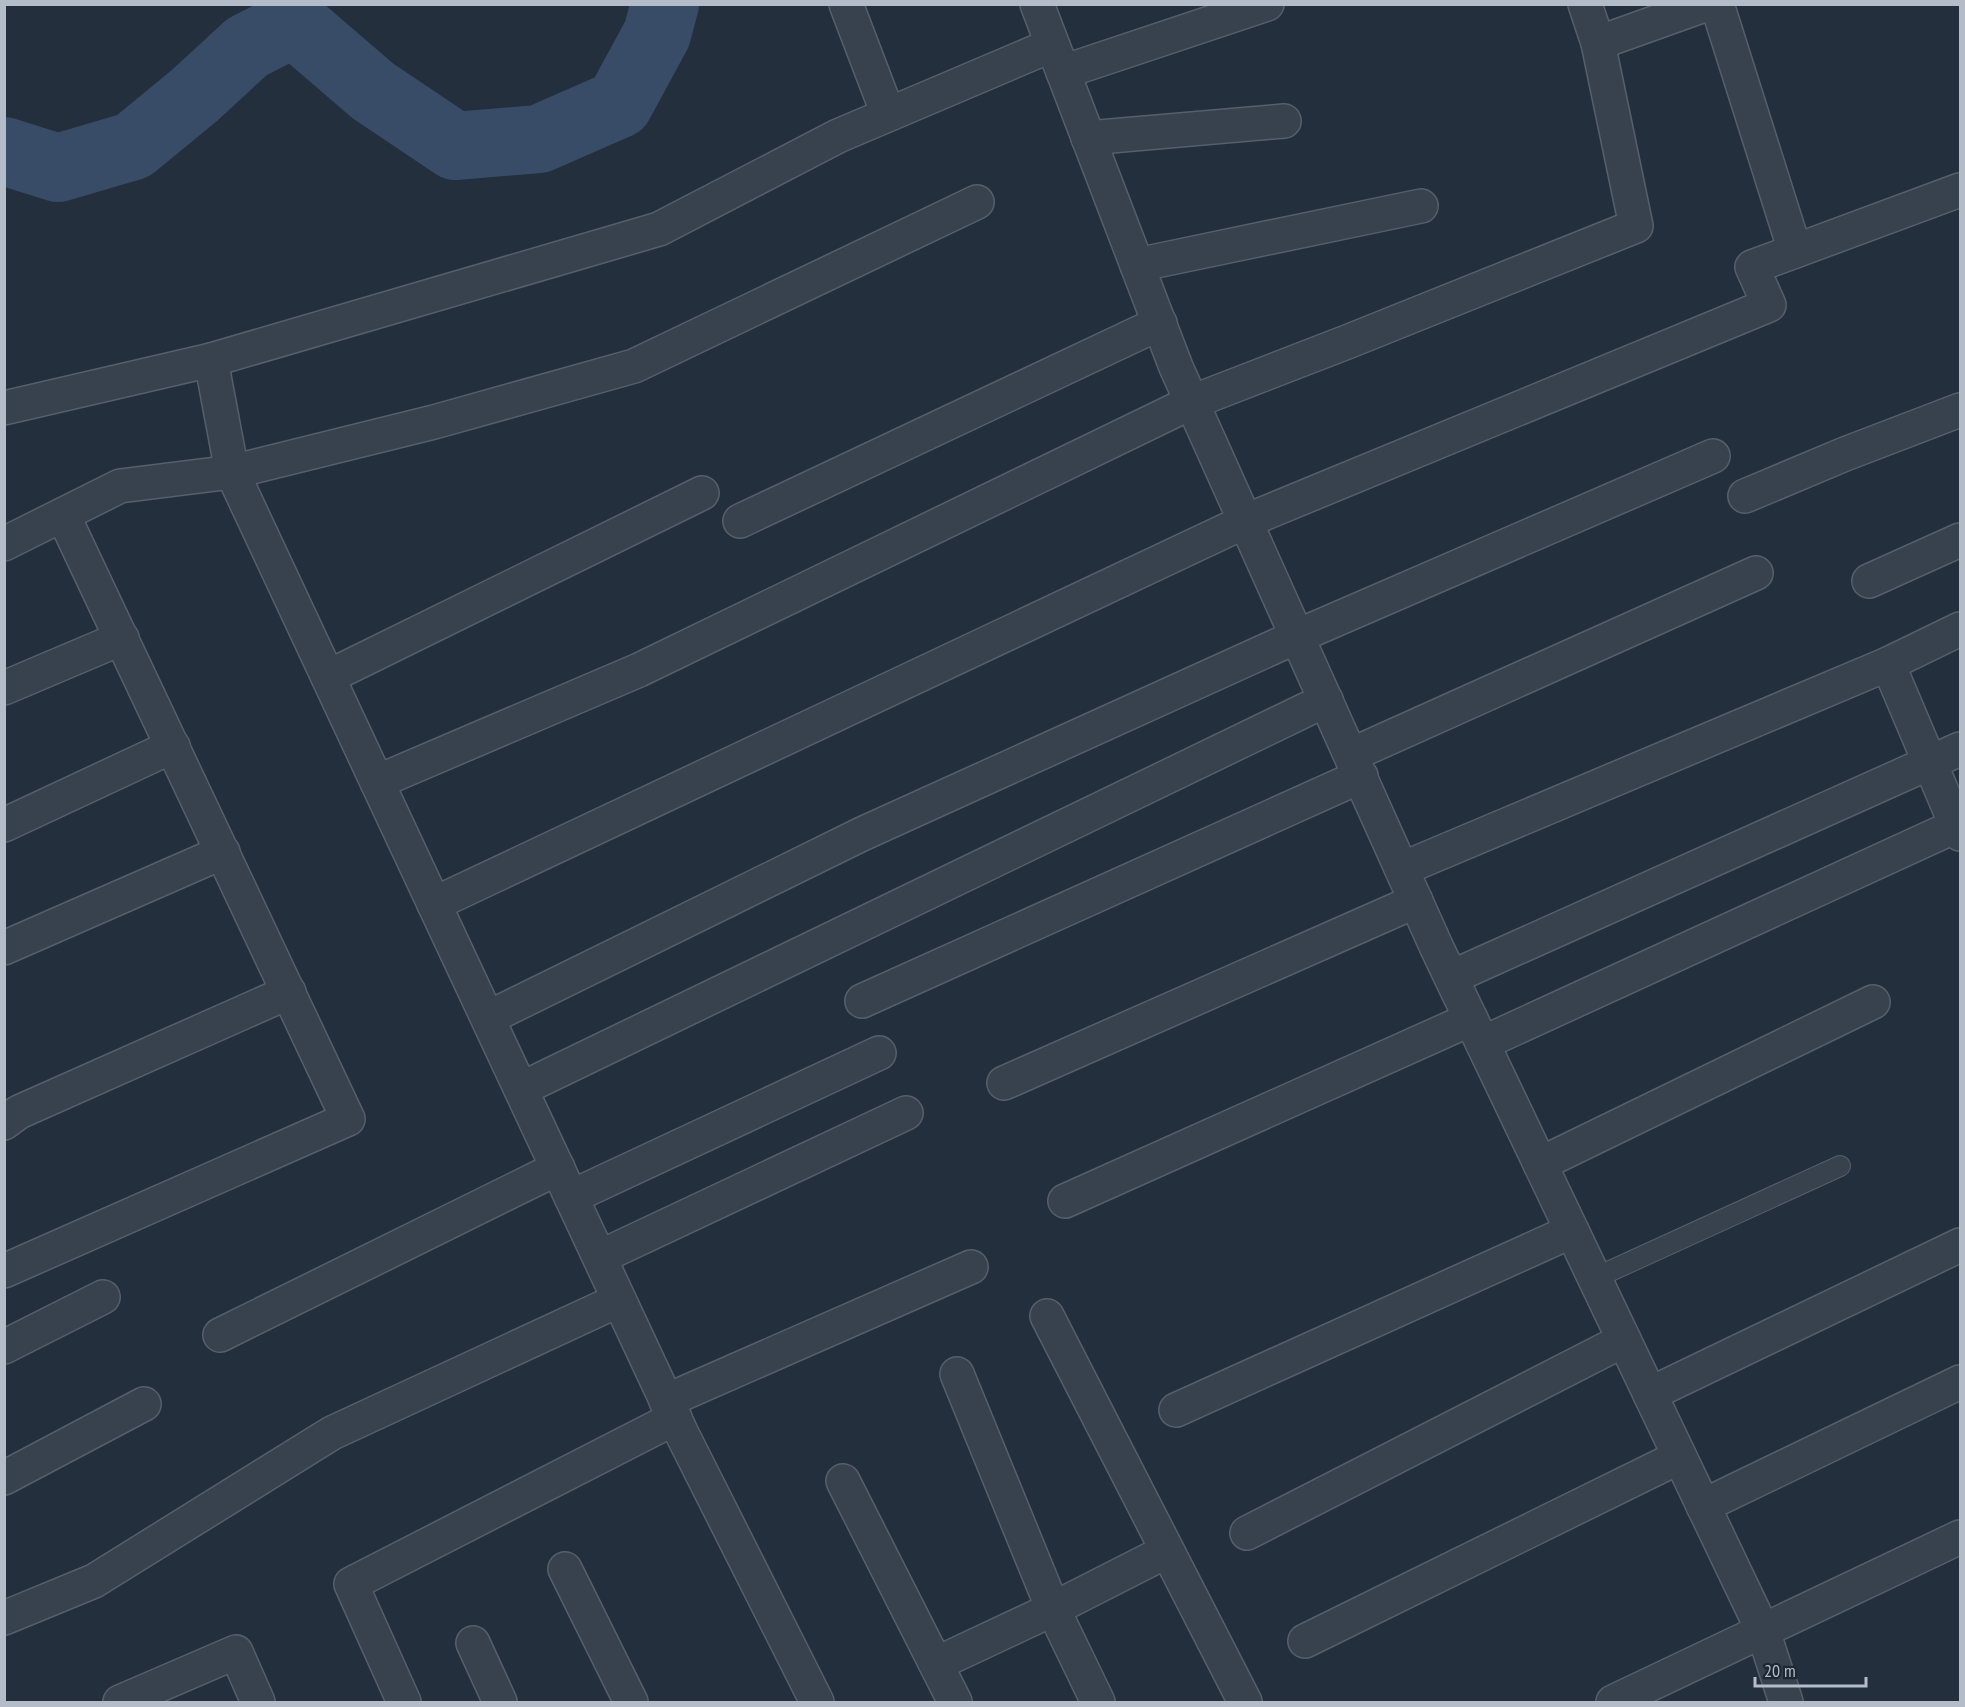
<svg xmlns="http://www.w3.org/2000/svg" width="1965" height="1707" font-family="'PT Sans Narrow',sans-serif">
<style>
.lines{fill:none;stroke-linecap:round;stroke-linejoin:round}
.river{stroke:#394c67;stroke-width:68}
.service-casing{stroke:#565f6c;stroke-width:22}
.minor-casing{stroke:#565f6c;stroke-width:36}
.service{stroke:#38414e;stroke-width:20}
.minor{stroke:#38414e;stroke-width:33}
</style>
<rect width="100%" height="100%" fill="#242f3e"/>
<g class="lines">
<polyline class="river" points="4,151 58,168 133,146 195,95 247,47 294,23 373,91 455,146 539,139 619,104 657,34 665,4"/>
<g class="service-casing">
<polyline id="service" points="1595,1278 1840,1166"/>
</g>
<g class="minor-casing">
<g id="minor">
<polyline points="846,4 888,114"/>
<polyline points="1037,4 1176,367 1436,946 1763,1631 1786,1702"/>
<polyline points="1585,4 1598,43 1707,4"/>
<polyline points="1717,4 1795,251"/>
<polyline points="1063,72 1267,4"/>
<polyline points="1088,138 1284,121"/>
<polyline points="1137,265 1421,206"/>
<polyline points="211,360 232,472 681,1432 817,1702"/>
<polyline points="4,408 211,360 659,229 838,136 1052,45"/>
<polyline points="1745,496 1845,454 1960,410"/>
<polyline points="740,521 1160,323"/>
<polyline points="4,544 120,486 232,472 434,422 634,366 977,202"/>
<polyline points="1869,581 1960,540"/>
<polyline points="1888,664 1960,834"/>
<polyline points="328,677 702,493"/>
<polyline points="4,688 122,638"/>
<polyline points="1351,755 1756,573"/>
<polyline points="377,782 639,670 1192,402 1347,342 1636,226 1598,43"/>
<polyline points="4,825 173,746"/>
<polyline points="1402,869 1888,664 1960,629"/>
<polyline points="434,904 1246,521 1769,305 1752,267 1960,190"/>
<polyline points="4,948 223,852"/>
<polyline points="1452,977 1960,749"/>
<polyline points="862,1001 1361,776"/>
<polyline points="488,1018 862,834 1298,636 1713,456"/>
<polyline points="1483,1043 1960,824"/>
<polyline points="1004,1083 1416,901"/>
<polyline points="521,1089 1326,700"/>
<polyline points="4,1123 19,1112 289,992"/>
<polyline points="1540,1164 1873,1002"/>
<polyline points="571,1197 879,1053"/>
<polyline points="1065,1201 1471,1019"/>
<polyline points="600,1257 906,1113"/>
<polyline points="4,1271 348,1119 63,515"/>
<polyline points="1047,1316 1245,1702"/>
<polyline points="220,1335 558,1168"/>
<polyline points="4,1347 103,1297"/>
<polyline points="957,1374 1053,1609 1098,1702"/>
<polyline points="1650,1394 1960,1245"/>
<polyline points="666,1401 971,1267"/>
<polyline points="1176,1410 1572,1231"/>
<polyline points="4,1478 144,1404"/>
<polyline points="843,1481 955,1702"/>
<polyline points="1703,1506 1960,1382"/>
<polyline points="1247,1533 1624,1340"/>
<polyline points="565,1569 631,1702"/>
<polyline points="4,1618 94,1581 332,1433 619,1300"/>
<polyline points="1305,1641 1679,1457"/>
<polyline points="473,1643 500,1702"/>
<polyline points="936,1664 1053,1609 1167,1551"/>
<polyline points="120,1702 236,1652 258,1702"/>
<polyline points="404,1702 351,1584 675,1418"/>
<polyline points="1613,1702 1960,1537"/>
</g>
</g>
<use href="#service" class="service"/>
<use href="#minor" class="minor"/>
</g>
<rect width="1965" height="1707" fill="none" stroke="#b4bcc9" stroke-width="12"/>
<path d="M1755 1677v9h111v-9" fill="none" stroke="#b4bcc9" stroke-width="3"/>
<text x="1764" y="1677" font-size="18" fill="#b4bcc9" stroke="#1d2633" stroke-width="4.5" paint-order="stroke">20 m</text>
</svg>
